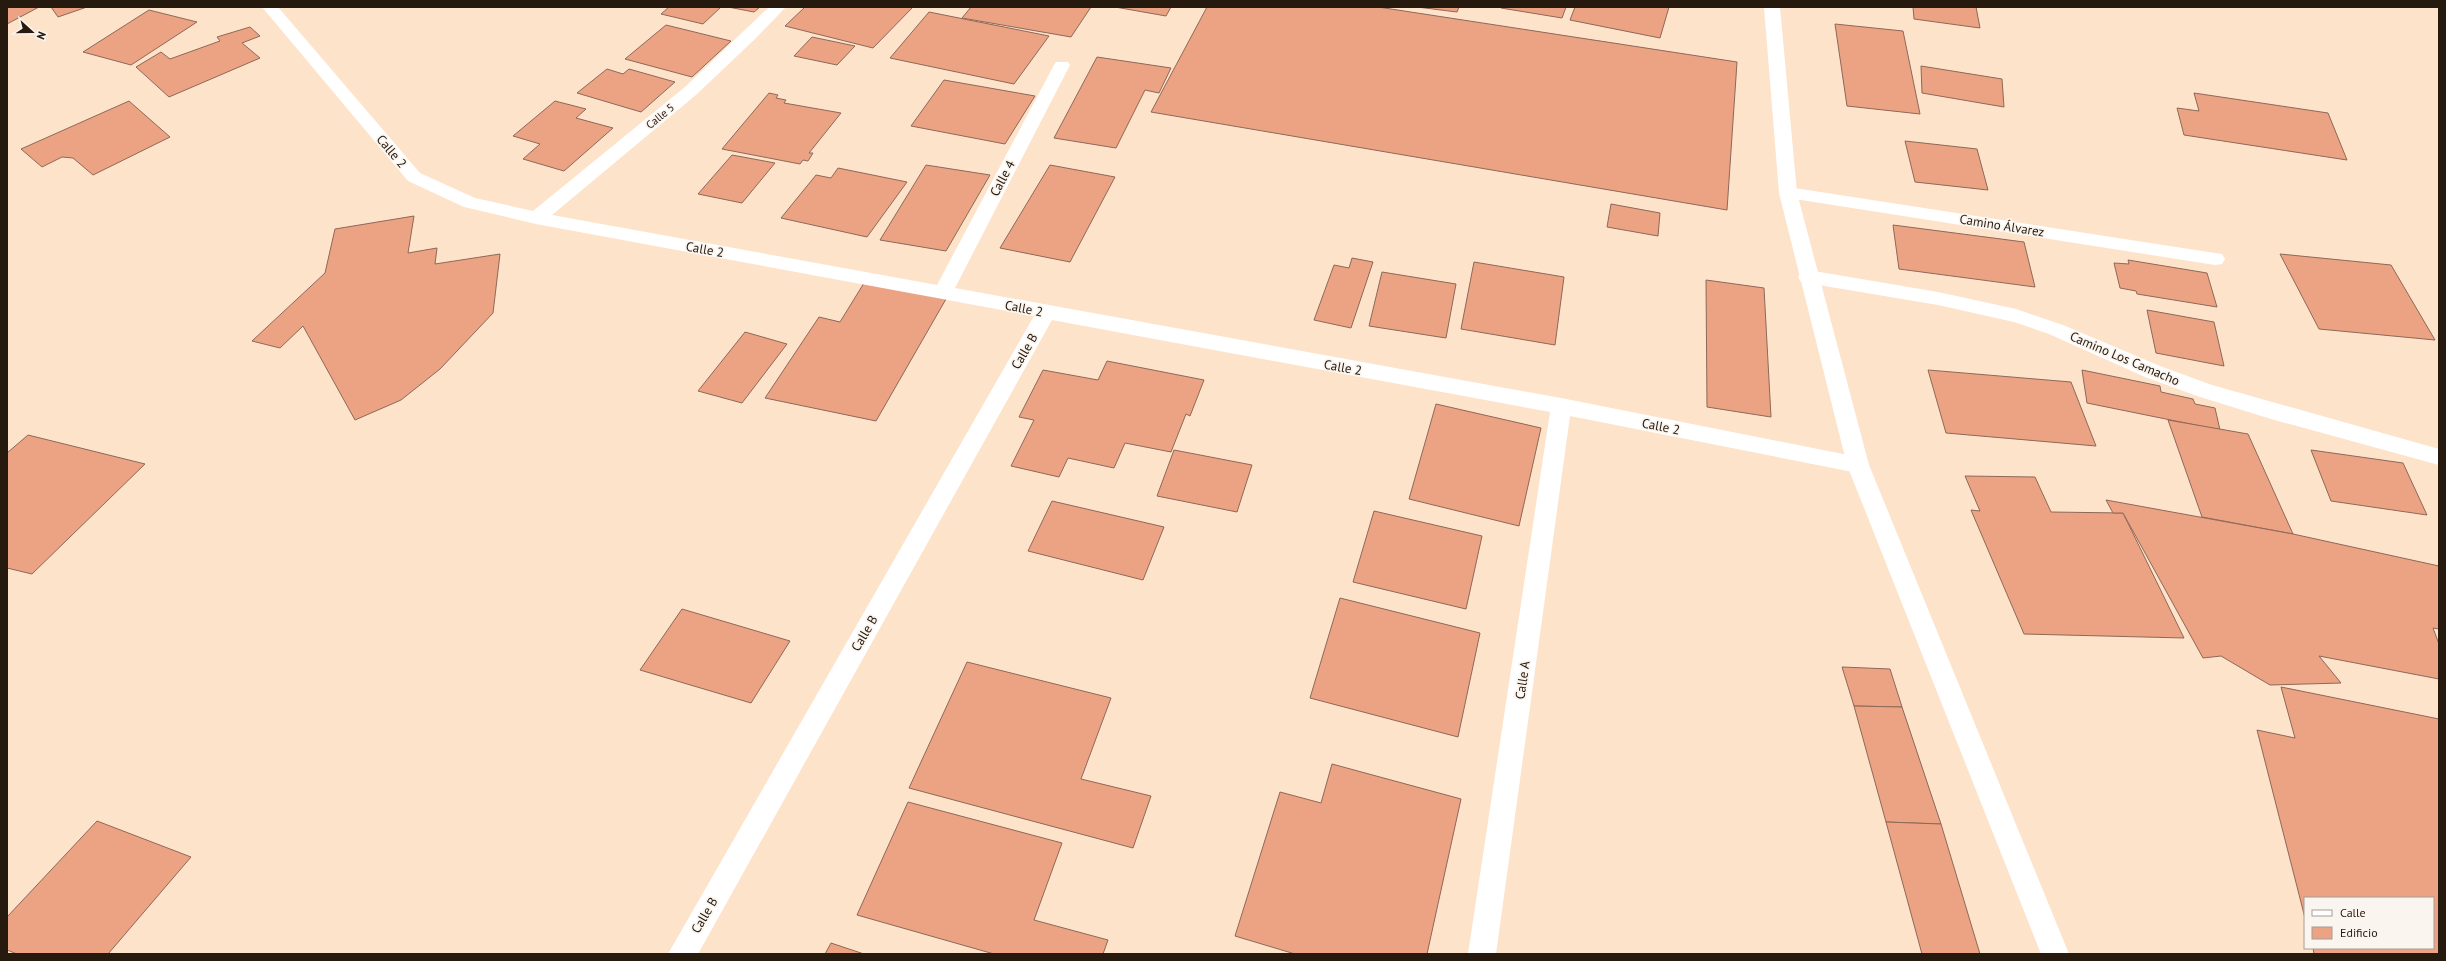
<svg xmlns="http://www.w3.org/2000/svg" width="2446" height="961" font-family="'PT Sans',sans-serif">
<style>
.building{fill:#eba384;stroke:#8e6858}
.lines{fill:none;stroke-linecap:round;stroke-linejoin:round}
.minor{fill:#fff;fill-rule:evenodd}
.tertiary{fill:#fff;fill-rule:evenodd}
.labels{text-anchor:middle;stroke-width:3.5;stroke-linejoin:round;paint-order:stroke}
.far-street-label{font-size:11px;fill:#261a0f;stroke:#fbf5ef}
.street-label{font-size:13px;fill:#261a0f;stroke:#fbf5ef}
</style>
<rect width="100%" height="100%" fill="#fee3cb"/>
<g class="building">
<polygon points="7,7 39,7 7,24"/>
<polygon points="51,7 87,7 58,17"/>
<polygon points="669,7 721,7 703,24 661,14"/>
<polygon points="728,7 760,7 754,12"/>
<polygon points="805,7 913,7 873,48 785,26"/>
<polygon points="971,7 1091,7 1071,37 962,18"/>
<polygon points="1115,7 1171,7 1166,16"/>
<polygon points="1207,7 1378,7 1737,62 1727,210 1151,112"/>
<polygon points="1417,7 1459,7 1457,12"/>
<polygon points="1566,7 1562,18 1501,8 1501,7"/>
<polygon points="1575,7 1669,7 1660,38 1570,20"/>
<polygon points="1913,7 1976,7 1980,28 1914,19"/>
<polygon points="149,10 197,22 131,65 83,52"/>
<polygon points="929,12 1049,36 1014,84 890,58"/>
<polygon points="1835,24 1903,31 1920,114 1847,106"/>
<polygon points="666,25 731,41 692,77 625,59"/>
<polygon points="250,27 260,36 242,43 260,58 169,97 136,67 161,52 170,59 220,41 217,37"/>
<polygon points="812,37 855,46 837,65 794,56"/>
<polygon points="1097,57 1171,68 1159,93 1145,90 1116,148 1054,138"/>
<polygon points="1921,66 2002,79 2004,107 1922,93"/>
<polygon points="607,69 623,74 629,69 675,82 641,112 577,93"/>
<polygon points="944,80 1035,96 1005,144 911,126"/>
<polygon points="769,93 778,95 776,98 786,100 784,103 841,113 809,153 813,153 808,161 803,160 800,164 722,149"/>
<polygon points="2194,93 2328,113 2347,160 2184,135 2177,108 2199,111"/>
<polygon points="129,101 170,137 93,175 73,158 62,157 42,167 21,149"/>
<polygon points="555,101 586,109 576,118 613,128 564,171 523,159 540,144 513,136"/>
<polygon points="1905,141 1977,149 1988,190 1915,182"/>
<polygon points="732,155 775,163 742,203 698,194"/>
<polygon points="926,165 990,175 946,251 880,240"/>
<polygon points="1050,165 1115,177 1070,262 1000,248"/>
<polygon points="838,168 907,182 867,237 781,218 816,175 831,178"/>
<polygon points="1611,204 1660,213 1658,236 1607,227"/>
<polygon points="414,216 408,253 437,248 435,264 500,254 493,313 440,369 401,400 355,420 303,326 280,348 252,341 325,273 335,229"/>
<polygon points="1893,225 2024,242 2035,287 1899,269"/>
<polygon points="2280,254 2391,265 2435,340 2319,329"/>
<polygon points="1352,258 1373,262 1351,328 1314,320 1334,265 1349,268"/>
<polygon points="2128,260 2207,273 2217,307 2137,294 2136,291 2120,288 2114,263 2129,264"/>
<polygon points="1474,262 1564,277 1555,345 1461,329"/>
<polygon points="1382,272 1456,284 1446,338 1369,326"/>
<polygon points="1706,280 1764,288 1771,417 1707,407"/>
<polygon points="864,283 946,299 876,421 765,398 819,317 840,322"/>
<polygon points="2147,310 2214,322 2224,366 2156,353"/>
<polygon points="745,332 787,344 742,403 698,391"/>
<polygon points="1107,361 1204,380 1190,416 1186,414 1171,452 1125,443 1114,468 1068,458 1059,477 1011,466 1034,420 1019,417 1043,370 1098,380"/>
<polygon points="1928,370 2071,382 2096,446 1946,433"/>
<polygon points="2082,370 2160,386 2161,392 2193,399 2195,404 2215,408 2220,430 2087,403"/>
<polygon points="1436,404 1541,428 1519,526 1409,499"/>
<polygon points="2168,420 2248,434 2293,534 2202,517"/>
<polygon points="28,435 145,464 32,574 7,568 7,453"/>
<polygon points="1174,450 1252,465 1237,512 1157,496"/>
<polygon points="2311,450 2403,463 2427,515 2331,501"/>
<polygon points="1965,476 2035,477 2051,512 2123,513 2184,638 2024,634 1971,510 1980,511"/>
<polygon points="2106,500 2293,534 2439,566 2439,629 2433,628 2439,644 2439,679 2319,656 2341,683 2270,685 2221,656 2203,658 2123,513 2113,513"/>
<polygon points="1052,501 1164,527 1143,580 1028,551"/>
<polygon points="1374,511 1482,536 1466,609 1353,582"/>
<polygon points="1340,598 1480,633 1458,737 1310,698"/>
<polygon points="682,609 790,641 751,703 640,670"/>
<polygon points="967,662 1111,698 1081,779 1151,796 1133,848 909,788"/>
<polygon points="1842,667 1890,669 1902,707 1854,706"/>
<polygon points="2281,687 2439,719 2439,954 2314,954 2313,948 2433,948 2433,898 2305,898 2305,918 2257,730 2295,738"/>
<polygon points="1854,706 1902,707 1941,824 1886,822"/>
<polygon points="1332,764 1461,799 1427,954 1295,954 1235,936 1280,792 1321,803"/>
<polygon points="908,802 1062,843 1034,920 1108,940 1103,954 994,954 857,915"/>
<polygon points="97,821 191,857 108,954 17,954 7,950 7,917"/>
<polygon points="1886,822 1941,824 1980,954 1922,954"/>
<polygon points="831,943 864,954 825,954"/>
</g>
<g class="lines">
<g class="minor">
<polygon points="262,7 278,7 420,173 475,198 533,211 685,87 769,7 786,7 755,39 697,94 552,215 937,285 1054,65 1056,62 1068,62 1070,65 955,288 1561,398 1858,457 1866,459 1869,465 1866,471 1858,473 1570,416 1496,954 1468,954 1550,412 1052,320 698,954 668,954 1034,316 536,224 464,207 408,181"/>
<polygon points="1788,187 2215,253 2222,254 2225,259 2222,264 2215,265 1782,197 1779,193 1782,189"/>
<polygon points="1808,270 1938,292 2016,309 2063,325 2160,366 2212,385 2439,449 2439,465 2271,419 2197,396 2145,377 2049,334 2014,322 1938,305 1801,282 1798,277 1801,272"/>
</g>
<polygon class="tertiary" points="1764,7 1780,7 1797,193 1869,465 2069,954 2041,954 1847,465 1779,193"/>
</g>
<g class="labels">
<g class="far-street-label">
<text transform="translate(660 116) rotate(-40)" y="4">Calle 5</text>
</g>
<g class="street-label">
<text transform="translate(392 151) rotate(50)" y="5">Calle 2</text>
<text transform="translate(1002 178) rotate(-62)" y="5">Calle 4</text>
<text transform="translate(2002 225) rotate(9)" y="5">Camino Álvarez</text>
<text transform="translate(705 249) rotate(10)" y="5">Calle 2</text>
<text transform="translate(1024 308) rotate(11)" y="5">Calle 2</text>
<text transform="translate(1024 351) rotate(-60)" y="5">Calle B</text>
<text transform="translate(2125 358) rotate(23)" y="5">Camino Los Camacho</text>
<text transform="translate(1343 367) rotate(10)" y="5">Calle 2</text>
<text transform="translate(1661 426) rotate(11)" y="5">Calle 2</text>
<text transform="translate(864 633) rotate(-60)" y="5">Calle B</text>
<text transform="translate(1522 680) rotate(-82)" y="5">Calle A</text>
<text transform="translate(704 915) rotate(-60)" y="5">Calle B</text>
</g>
</g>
<rect width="2446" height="961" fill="none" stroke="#261a0f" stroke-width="16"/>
<rect x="2304" y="897" width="130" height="52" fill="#fbf5ef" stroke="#a69d95"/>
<rect x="2312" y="910" width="20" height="6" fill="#ffffff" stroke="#a69d95"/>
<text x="2340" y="917" font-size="12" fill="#261a0f">Calle</text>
<rect x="2312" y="927" width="20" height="12" fill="#eba384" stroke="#a69d95"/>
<text x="2340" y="937" font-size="12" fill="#261a0f">Edificio</text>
<g transform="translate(32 32) rotate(111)" stroke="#fbf5ef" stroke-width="3" paint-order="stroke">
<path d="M0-3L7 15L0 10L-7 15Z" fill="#261a0f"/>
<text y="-6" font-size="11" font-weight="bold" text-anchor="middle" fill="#261a0f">N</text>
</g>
</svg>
